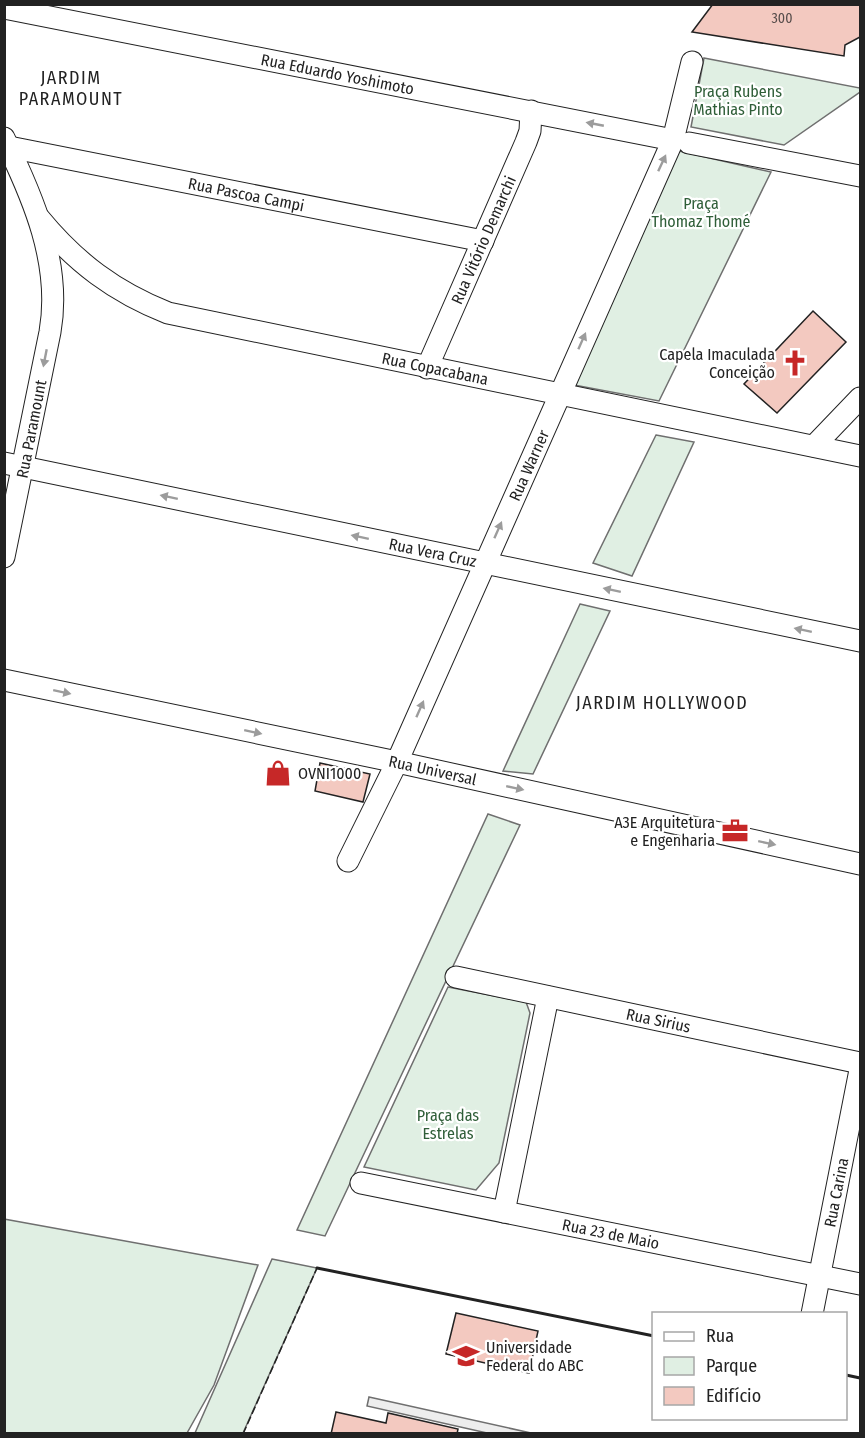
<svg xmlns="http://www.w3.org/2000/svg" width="865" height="1438" font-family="'Fira Sans Condensed',sans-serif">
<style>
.green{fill:#e0efe3;stroke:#6f6f6f;stroke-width:1.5}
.parking{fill:#ededed;stroke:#6f6f6f;stroke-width:1.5}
.building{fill:#f3c9c0;stroke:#222;stroke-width:1.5}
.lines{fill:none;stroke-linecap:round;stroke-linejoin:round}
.minor-casing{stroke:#222;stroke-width:23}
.minor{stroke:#fff;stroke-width:21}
.fence{stroke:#222;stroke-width:1.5;stroke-dasharray:8 3;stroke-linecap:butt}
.wall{stroke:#222;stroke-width:3}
.oneway{fill:#9c9c9c}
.labels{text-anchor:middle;stroke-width:4.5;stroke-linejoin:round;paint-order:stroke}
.number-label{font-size:14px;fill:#564c4a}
.street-label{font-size:16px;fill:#222;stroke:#fff}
.park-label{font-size:16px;fill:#2f5e38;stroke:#fff}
.poi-label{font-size:16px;fill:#222;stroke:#fff;text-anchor:end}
.neighbourhood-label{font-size:18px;letter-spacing:1.5px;fill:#222;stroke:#fff}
</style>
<rect width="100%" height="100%" fill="#fff"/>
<g class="green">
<polygon points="704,58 860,88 860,92 784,145 691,127"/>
<polygon points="679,151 771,172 659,401 574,385"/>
<polygon points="656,435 694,442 632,576 593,563"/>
<polygon points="580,604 610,611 533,774 503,771"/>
<polygon points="488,814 520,825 325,1236 297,1230"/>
<polygon points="448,987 526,1002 530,1013 499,1163 476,1190 364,1167"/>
<polygon points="4,1219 258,1265 214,1385 187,1433 5,1433"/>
<polygon points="272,1259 317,1268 243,1433 195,1433"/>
</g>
<polygon class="parking" points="369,1397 531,1433 487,1433 367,1406"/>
<g class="building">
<polygon points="713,4 860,4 860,37 845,45 844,56 692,32"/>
<polygon points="813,311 846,342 777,413 744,384"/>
<polygon points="320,763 370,774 363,802 315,791"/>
<polygon points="456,1313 538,1331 529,1373 446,1354"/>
<polygon points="336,1412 386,1423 388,1413 458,1429 457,1434 331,1434"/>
</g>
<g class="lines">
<g class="minor-casing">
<g id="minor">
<path id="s1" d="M4 8 673 140"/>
<path d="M4 138C33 197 62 264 50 332L4 557"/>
<polyline points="689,143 860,176"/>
<path id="s2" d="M9 147 483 241"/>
<path id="s3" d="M39 218C76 263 115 292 168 313L860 456"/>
<path id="s4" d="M427 368 526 142 530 131 531 111"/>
<polyline points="814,446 860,398"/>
<path id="s5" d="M4 463 860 641"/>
<path id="s6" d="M4 680 397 762 860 864"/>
<path id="s7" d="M348 861 397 762 673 140 692 62"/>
<path id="s8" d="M456 977 860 1063"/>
<path id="s9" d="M361 1183 860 1284"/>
<polyline points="504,1212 548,997"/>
<path id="s10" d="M812 1314 860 1070"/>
</g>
</g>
<use href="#minor" class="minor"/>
<polyline class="fence" points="243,1434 317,1268"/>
<g class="wall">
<polyline points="317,1268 654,1336"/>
<polyline points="846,1375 860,1378"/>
</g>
</g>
<defs><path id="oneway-solid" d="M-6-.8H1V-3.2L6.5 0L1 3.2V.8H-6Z" transform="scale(1.5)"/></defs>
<g class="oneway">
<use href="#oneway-solid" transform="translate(595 124) rotate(-169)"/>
<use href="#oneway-solid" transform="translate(662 163) rotate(-65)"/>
<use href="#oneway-solid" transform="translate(582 341) rotate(-66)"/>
<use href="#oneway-solid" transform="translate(45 358) rotate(101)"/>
<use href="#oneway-solid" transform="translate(169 497) rotate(-168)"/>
<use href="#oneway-solid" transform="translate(498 530) rotate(-66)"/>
<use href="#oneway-solid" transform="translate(360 537) rotate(-168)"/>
<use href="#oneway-solid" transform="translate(612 590) rotate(-168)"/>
<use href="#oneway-solid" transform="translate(803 630) rotate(-168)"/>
<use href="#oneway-solid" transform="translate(62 692) rotate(12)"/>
<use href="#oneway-solid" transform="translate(420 709) rotate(-66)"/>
<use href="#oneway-solid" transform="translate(253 732) rotate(12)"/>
<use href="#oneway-solid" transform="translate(515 788) rotate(12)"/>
<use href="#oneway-solid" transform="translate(767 843) rotate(12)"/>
</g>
<defs>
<g id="church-bare" transform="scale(2.07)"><path d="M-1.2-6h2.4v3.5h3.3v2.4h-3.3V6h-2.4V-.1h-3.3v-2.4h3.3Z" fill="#c62828" stroke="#fff" stroke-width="2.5" paint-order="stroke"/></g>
<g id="shop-bare" transform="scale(2.07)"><path d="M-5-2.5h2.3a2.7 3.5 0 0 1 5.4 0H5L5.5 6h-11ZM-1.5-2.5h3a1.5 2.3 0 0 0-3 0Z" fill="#c62828" stroke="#fff" stroke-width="2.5" paint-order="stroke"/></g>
<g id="office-bare" transform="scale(2.07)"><path d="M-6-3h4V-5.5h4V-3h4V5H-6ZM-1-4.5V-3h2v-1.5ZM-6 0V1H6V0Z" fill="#c62828" stroke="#fff" stroke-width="2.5" paint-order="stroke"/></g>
<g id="university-bare" transform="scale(2.07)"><path d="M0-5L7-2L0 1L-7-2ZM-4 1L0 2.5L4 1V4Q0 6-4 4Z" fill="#c62828" stroke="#fff" stroke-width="2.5" paint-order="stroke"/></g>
</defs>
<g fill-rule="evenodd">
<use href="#church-bare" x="795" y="363"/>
<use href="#shop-bare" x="278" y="773"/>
<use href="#office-bare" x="735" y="831"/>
<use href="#university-bare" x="466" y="1356"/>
</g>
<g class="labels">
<g class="number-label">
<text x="782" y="23">300</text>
</g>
<g class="street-label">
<text dy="6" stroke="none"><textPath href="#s1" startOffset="340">Rua Eduardo Yoshimoto</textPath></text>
<text dy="6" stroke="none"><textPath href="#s2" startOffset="242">Rua Pascoa Campi</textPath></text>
<text dy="6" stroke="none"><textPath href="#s4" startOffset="140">Rua Vitório Demarchi</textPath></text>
<text dy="6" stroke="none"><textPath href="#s3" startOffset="435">Rua Copacabana</textPath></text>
<text transform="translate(31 429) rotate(-79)" y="6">Rua Paramount</text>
<text dy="6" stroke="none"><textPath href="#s7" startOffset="435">Rua Warner</textPath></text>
<text dy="6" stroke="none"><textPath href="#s5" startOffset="438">Rua Vera Cruz</textPath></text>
<text dy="6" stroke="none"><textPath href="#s6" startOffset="438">Rua Universal</textPath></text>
<text dy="6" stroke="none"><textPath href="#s8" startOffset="207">Rua Sirius</textPath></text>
<text dy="6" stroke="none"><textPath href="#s10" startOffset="124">Rua Carina</textPath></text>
<text dy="6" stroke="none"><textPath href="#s9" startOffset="255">Rua 23 de Maio</textPath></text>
</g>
<g class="park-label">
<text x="738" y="97">Praça Rubens<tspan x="738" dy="18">Mathias Pinto</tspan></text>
<text x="701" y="209">Praça<tspan x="701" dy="18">Thomaz Thomé</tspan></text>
<text x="448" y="1121">Praça das<tspan x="448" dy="18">Estrelas</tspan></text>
</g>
<g class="poi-label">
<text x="775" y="360">Capela Imaculada<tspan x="775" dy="18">Conceição</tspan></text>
<text x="298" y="779" text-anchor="start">OVNI1000</text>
<text x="715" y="828">A3E Arquitetura<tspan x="715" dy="18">e Engenharia</tspan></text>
<text x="486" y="1353" text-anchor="start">Universidade<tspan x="486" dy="18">Federal do ABC</tspan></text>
</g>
<g class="neighbourhood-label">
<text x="71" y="84">JARDIM<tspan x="71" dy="21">PARAMOUNT</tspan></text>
<text x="662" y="709">JARDIM HOLLYWOOD</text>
</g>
</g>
<rect width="865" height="1438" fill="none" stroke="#222222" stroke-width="12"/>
<rect x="652" y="1312" width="195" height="108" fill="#ffffff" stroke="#a7a7a7" stroke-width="1.5"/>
<rect x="664" y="1332" width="30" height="9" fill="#ffffff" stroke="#a7a7a7" stroke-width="1.5"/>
<text x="706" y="1342" font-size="18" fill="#222222">Rua</text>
<rect x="664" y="1357" width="30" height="18" fill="#e0efe3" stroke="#a7a7a7" stroke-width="1.5"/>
<text x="706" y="1372" font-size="18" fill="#222222">Parque</text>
<rect x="664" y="1387" width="30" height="18" fill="#f3c9c0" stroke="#a7a7a7" stroke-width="1.5"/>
<text x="706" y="1402" font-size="18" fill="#222222">Edifício</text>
</svg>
